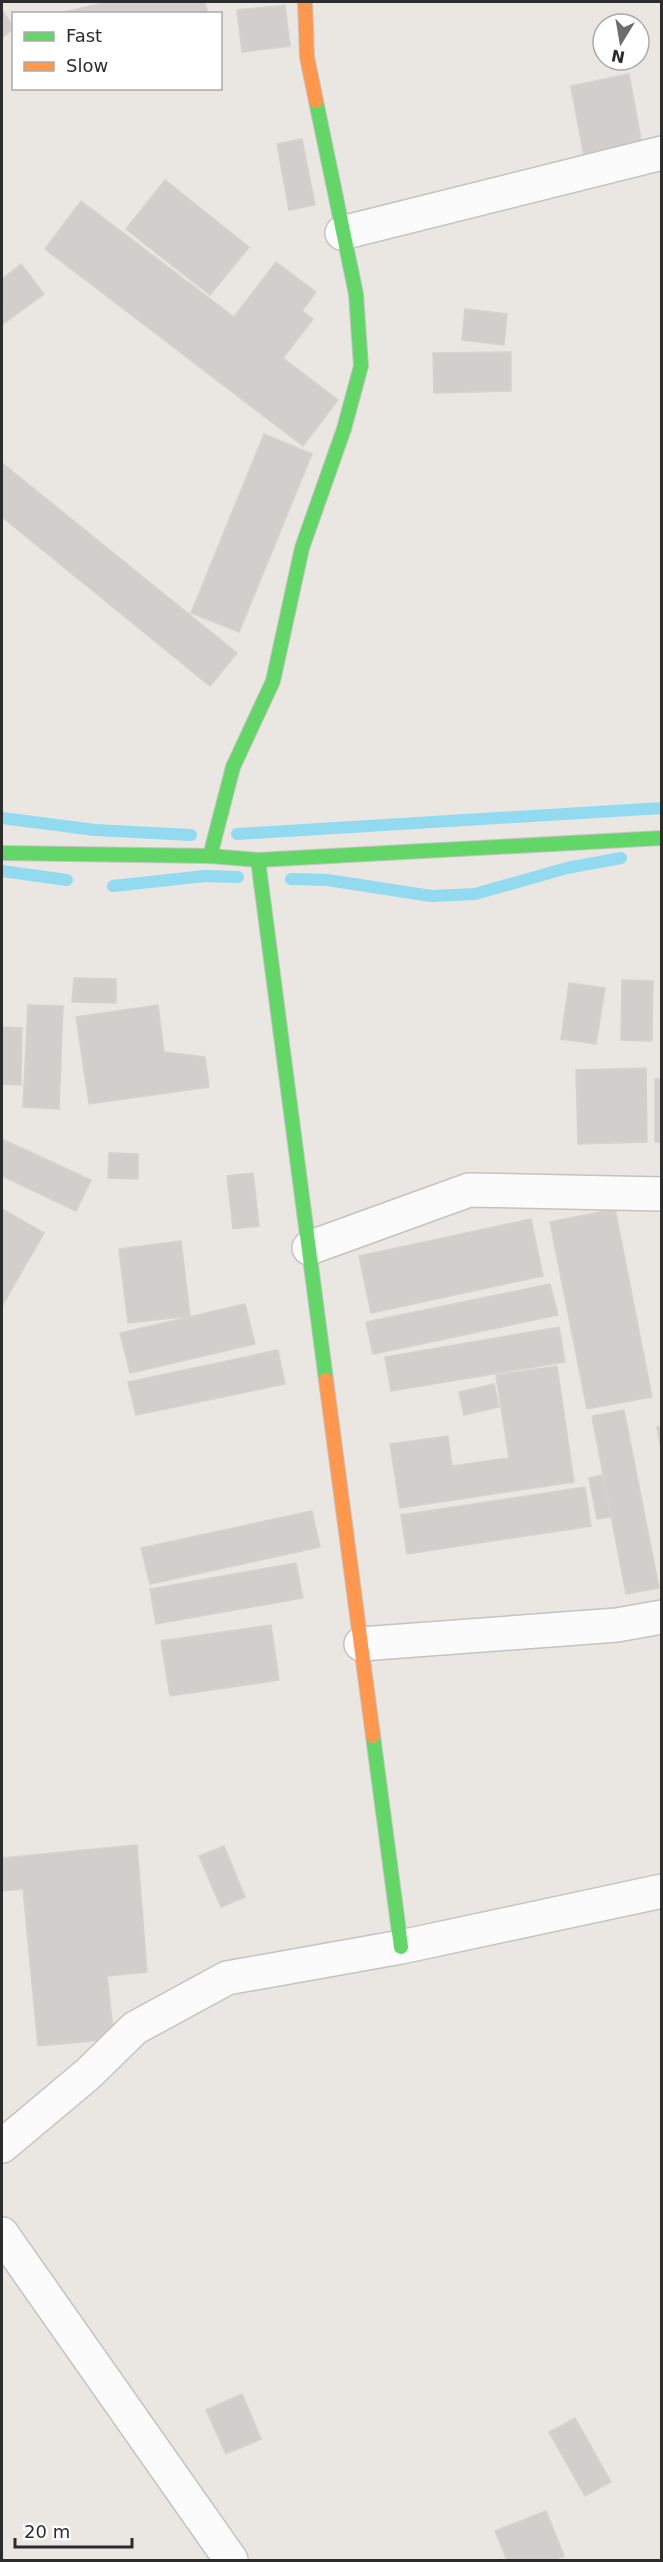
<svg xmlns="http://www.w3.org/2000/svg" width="663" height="2562" font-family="'DejaVu Sans',sans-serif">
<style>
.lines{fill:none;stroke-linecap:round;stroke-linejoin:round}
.stream{stroke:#92daef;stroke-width:12}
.building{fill:#d1cecb;stroke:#d5d2ce;stroke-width:1.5}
.street-casing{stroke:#c4c3c3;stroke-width:36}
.fast-casing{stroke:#c4c3c3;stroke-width:16}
.slow-casing{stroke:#c4c3c3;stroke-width:16}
.street{stroke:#fcfbfb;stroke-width:33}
.fast{stroke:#63d668;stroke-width:14}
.slow{stroke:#ff974d;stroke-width:14}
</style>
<rect width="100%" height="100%" fill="#eae6e2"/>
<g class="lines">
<g class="stream">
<polyline points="2,818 95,830 191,835"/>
<polyline points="237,834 662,808"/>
<polyline points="2,871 67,880"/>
<polyline points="291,879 328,880 431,896 475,894 567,868 621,858"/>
<polyline points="113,886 205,876 238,877"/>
</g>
</g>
<g class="building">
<polygon points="108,2 205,2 208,14 55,14"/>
<polygon points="285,5 290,46 242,52 237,10"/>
<polygon points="2,10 14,28 2,38"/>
<polygon points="629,74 642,145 584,156 571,86"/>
<polygon points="302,139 315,205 289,210 277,144"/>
<polygon points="165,180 249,247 210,295 126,229"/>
<polygon points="81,201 234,317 276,262 316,292 302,311 313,319 283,358 338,400 303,446 45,249"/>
<polygon points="21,264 44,294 3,324 2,279"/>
<polygon points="465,309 507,314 504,345 462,340"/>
<polygon points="511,352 511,391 434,393 433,353"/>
<polygon points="264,434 312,454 239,632 191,613"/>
<polygon points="2,463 237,653 210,686 2,517"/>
<polygon points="74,978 116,979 116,1003 72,1002"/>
<polygon points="622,980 653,981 652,1041 621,1040"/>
<polygon points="569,983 605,988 596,1044 561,1039"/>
<polygon points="28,1005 63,1006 59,1109 23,1107"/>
<polygon points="158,1005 164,1052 205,1057 209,1087 89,1104 76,1017"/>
<polygon points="2,1027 22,1028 21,1085 2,1084"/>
<polygon points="646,1068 647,1142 578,1144 576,1070"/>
<rect x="655" y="1079" width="7" height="63"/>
<polygon points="2,1139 91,1180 76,1211 2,1176"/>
<polygon points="109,1153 138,1154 138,1179 108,1178"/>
<polygon points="253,1173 259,1226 233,1229 227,1176"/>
<polygon points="2,1209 44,1233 2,1306"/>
<polygon points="615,1209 652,1397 587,1409 550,1222"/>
<polygon points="531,1219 543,1276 371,1313 359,1256"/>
<polygon points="181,1241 190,1316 128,1323 119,1249"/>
<polygon points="550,1284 558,1315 373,1354 366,1322"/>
<polygon points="245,1304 255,1344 130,1373 120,1333"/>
<polygon points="559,1327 565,1362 391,1391 385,1357"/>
<polygon points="278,1350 285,1384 136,1415 128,1382"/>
<polygon points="557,1366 574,1482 400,1508 390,1444 448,1436 452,1466 509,1458 496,1375"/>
<polygon points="494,1384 499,1407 464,1415 459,1392"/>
<polygon points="624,1410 659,1588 626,1594 592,1416"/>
<polygon points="662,1426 662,1454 657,1427"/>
<polygon points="603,1475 610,1517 597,1519 589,1478"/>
<polygon points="585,1487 591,1526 407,1554 401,1515"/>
<polygon points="312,1511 320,1547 150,1584 141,1548"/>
<polygon points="296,1563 303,1598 156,1624 150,1589"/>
<polygon points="271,1625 279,1680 170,1696 161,1641"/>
<polygon points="137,1845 147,1972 107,1976 114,2039 38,2046 23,1889 3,1891 2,1858"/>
<polygon points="224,1846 245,1897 221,1907 199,1856"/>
<polygon points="242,2394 261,2439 226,2454 206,2410"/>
<polygon points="575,2418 611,2482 585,2496 549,2432"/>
<polygon points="546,2511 564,2556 553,2560 507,2560 495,2531"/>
</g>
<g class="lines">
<g class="street-casing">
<g id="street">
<polyline points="342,233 662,153"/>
<polyline points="309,1248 469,1190 662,1194"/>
<polyline points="361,1644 617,1625 662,1617"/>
<polyline points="2,2146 88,2074 135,2028 227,1978 401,1947 662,1891"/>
<polyline points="2,2234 231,2560"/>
</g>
</g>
<g class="fast-casing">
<g id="fast">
<polyline points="2,853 210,856 258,860 662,838"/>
<polyline points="210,856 233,767 273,681 302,548 344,429 361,366 356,294 316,101"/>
<polyline points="258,860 326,1380"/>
<polyline points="373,1736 401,1947"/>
</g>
</g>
<g class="slow-casing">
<g id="slow">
<polyline points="305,2 307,57 316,101"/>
<polyline points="326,1380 373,1736"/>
</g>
</g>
<use href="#street" class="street"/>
<use href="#fast" class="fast"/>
<use href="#slow" class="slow"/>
</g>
<rect width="663" height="2562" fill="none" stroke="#2c2c2c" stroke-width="6"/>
<rect x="12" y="12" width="210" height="78" fill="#ffffff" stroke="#ababab" stroke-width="1.5"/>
<rect x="24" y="32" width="30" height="9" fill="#63d668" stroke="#ababab" stroke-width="1.5"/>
<text x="66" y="42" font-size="18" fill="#2c2c2c">Fast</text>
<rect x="24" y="62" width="30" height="9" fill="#ff974d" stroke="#ababab" stroke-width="1.5"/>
<text x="66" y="72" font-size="18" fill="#2c2c2c">Slow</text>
<g transform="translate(621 42) rotate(191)"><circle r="28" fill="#ffffff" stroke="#ababab" stroke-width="1.5"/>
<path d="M0-4.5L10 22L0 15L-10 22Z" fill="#6e6d6c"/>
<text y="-9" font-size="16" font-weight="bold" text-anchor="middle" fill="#2c2c2c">N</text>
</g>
<path d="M15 2538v9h117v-9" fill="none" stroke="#2c2c2c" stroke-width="3"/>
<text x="24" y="2538" font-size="18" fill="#2c2c2c" stroke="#ffffff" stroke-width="4.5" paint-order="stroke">20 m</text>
</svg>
